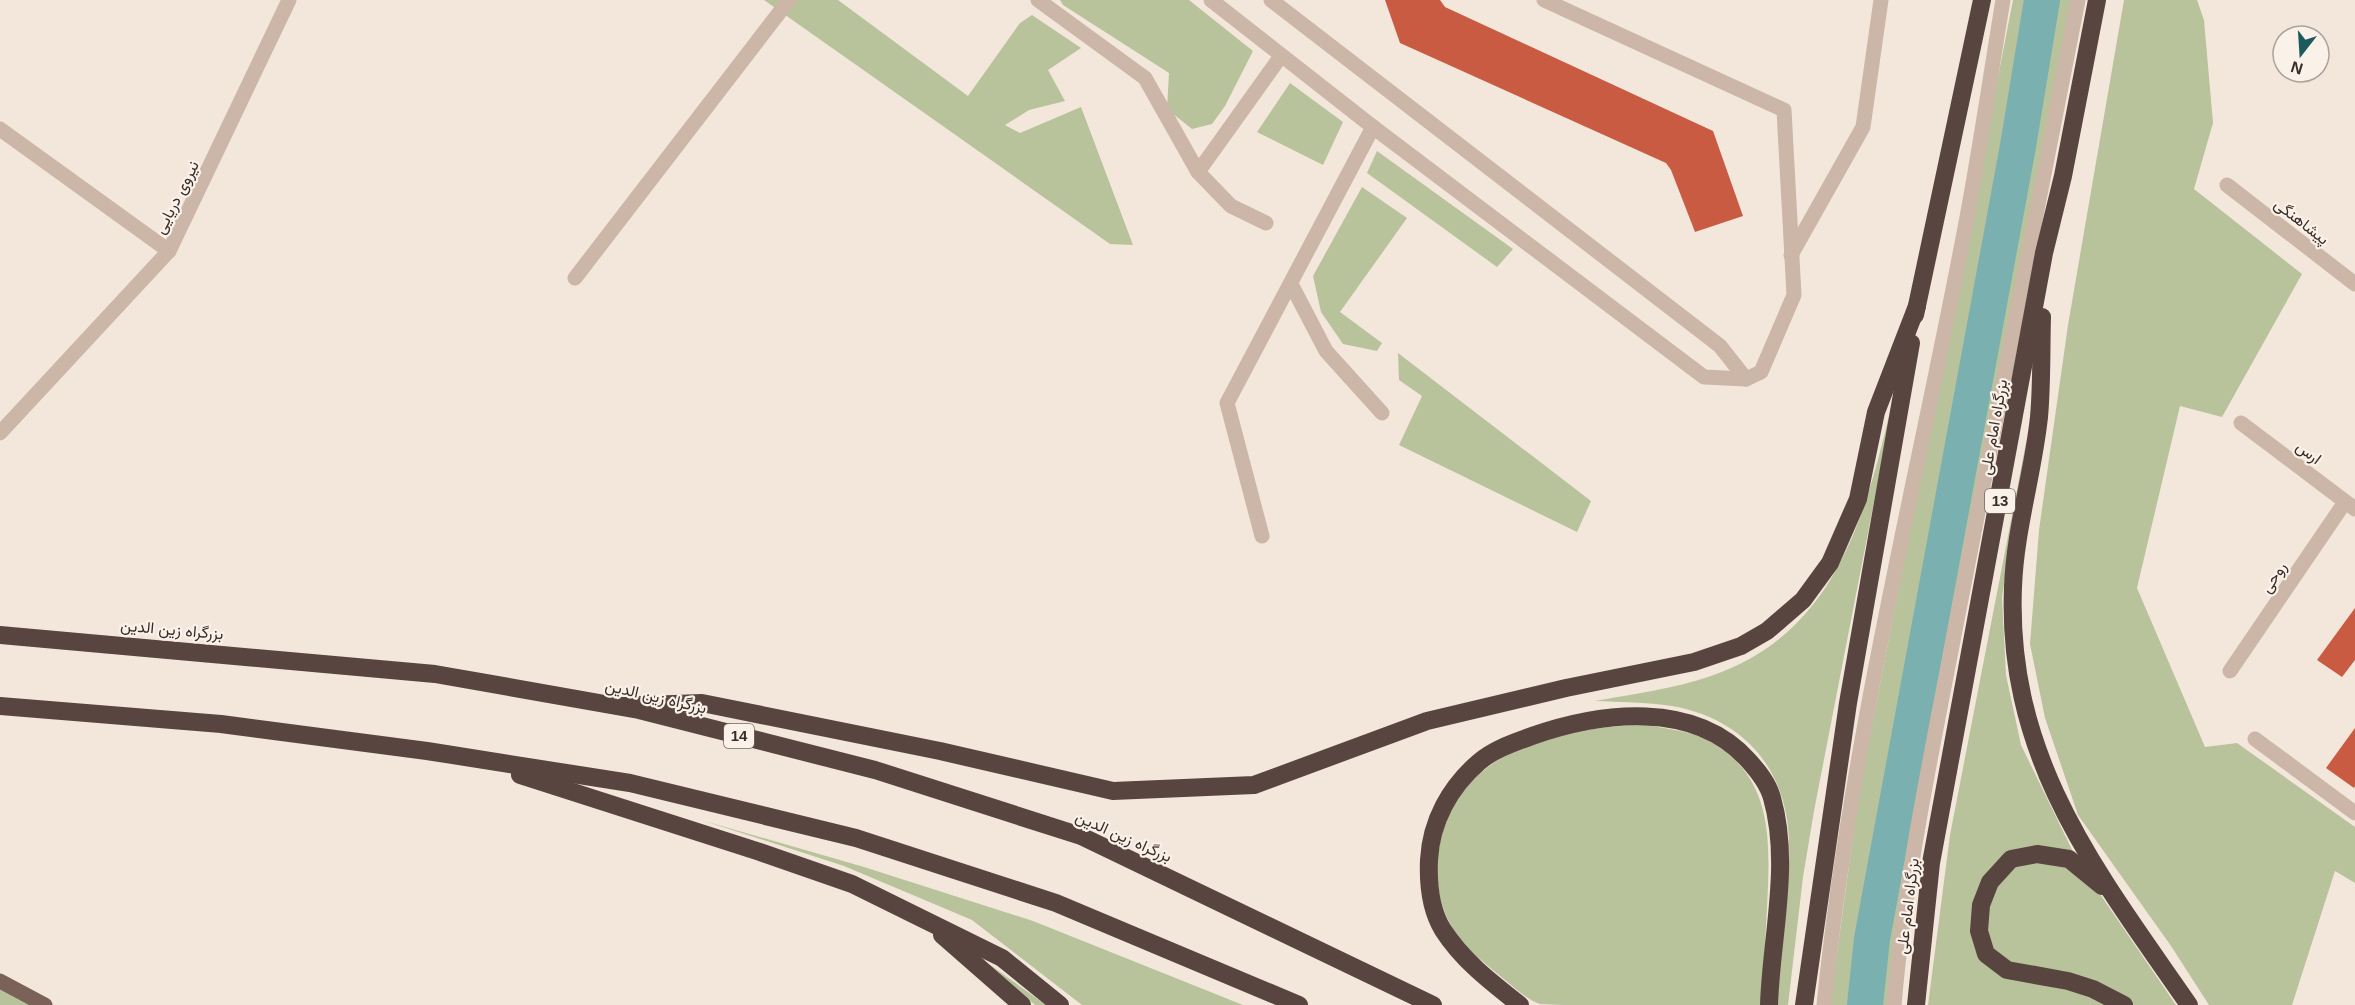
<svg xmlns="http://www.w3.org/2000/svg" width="2355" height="1005" font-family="Arial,Vazirmatn,sans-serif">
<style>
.green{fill:#b8c39b}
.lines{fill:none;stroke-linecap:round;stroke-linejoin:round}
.river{stroke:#7ab1b0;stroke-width:36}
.building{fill:#ca5b43}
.minor{stroke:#ccb6a7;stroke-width:15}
.major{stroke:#7a6258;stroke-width:15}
.highway{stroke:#59453f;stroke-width:18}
.labels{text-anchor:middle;stroke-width:4.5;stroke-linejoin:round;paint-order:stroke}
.shield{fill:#faf1e9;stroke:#726762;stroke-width:1.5}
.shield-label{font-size:15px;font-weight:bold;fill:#382c28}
.street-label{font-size:16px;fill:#382c28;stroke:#faf1e9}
</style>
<rect width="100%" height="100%" fill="#f3e7dc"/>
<g class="green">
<polygon points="764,0 838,0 968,96 1020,23 1032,15 1081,48 1048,70 1065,101 1029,110 1005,125 1020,133 1081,107 1133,245 1110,244"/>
<polygon points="1060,0 1189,0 1253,51 1225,106 1212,124 1192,129 1167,109 1169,73 1063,5"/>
<polygon points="2013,0 2072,0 1891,1005 1830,1005 1859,792"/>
<polygon points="2124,0 2197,0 2204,20 2213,123 2194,189 2302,274 2222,417 2180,406 2137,588 2205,747 2237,743 2355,827 2355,883 2335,871 2292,1005 2209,1005 2171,946 2078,815 2045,718 2030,644 2039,530 2068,325"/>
<polygon points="1290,83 1343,122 1323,165 1257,132"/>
<polygon points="1377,151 1513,249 1497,267 1367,173"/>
<polygon points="1362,187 1407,218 1340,312 1382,343 1377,351 1343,344 1321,312 1313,276"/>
<polygon points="1398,353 1591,501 1577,532 1399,445 1422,396 1399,380"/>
<path d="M1898 378 1814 811 1803 877 1788 1005H1777C1777 955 1787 905 1789 855 1792 777 1750 720 1672 706 1646 702 1620 702 1595 701 1633 694 1673 689 1711 676 1845 630 1869 499 1898 378Z"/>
<polygon points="2027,438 2002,597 2006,675 2021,745 2078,862 2176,1005 1928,1005 1950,835"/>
<path d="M1647 725C1667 729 1691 731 1709 741 1775 777 1770 844 1767 908 1765 940 1764 973 1762 1005 1704 1005 1647 1005 1589 1005 1575 1005 1552 1005 1540 1004 1526 999 1510 984 1499 975 1482 961 1463 946 1452 927 1426 883 1436 819 1470 783 1513 737 1587 726 1647 725Z"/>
<polygon points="701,820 864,867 1033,921 1243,1005 1082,1005 972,920 844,866"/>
<polygon points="989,964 1046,1005 1035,1005"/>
<polygon points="0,989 40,1005 0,1005"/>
</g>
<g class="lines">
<polyline class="river" points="1865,1005 1872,939 2018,146 2042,0"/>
</g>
<g class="building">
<polygon points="1385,0 1440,0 1445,7 1713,131 1743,216 1695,232 1671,170 1666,163 1400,43"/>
<polygon points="2355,608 2355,660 2342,677 2317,660"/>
<polygon points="2355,728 2355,786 2354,788 2326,768"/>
</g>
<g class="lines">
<g class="minor">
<polyline points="1038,0 1145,78 1198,172 1231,206 1266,223"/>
<polyline points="1211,0 1373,127 1704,377 1746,379 1761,372 1794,295 1784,110 1544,0"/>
<polyline points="1271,0 1720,346 1746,379"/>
<polyline points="0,129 169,251"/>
<polyline points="1198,172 1281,56"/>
<polyline points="2227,185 2355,284"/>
<polyline points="1791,255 1863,127 1881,0"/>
<polyline points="575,278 789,0"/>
<polyline points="1291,284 1326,351 1382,413"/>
<polyline points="2241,423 2355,509"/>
<polyline points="0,433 169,251 289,0"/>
<polyline points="1262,536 1227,403 1373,127"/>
<polyline points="2230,671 2345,502"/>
<polyline points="2255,739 2355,813"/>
<path d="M1824 1005C1850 744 1915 490 1964 233 1979 156 1990 78 2003 0"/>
<path d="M1894 1005C1905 877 1932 751 1956 625 1995 416 2039 209 2078 0"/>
</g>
<polyline class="major" points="0,981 45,1005"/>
<g class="highway">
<polyline points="1915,315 1982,0"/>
<path d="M2042 317C2041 350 2042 384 2039 417 2033 474 2015 530 2013 587 2006 759 2097 872 2189 1005"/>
<polyline points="0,635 435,674 639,710 875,770 1081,836 1433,1005"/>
<polyline points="0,706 221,724 427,751 630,783 856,838 1056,903 1299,1005"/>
<polyline points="618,706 702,703 940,751 1113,791 1254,785 1427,721 1566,688 1694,662 1741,646 1767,631 1803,600 1830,563 1858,499 1876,412 1917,306"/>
<polyline points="520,775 760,852 852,884 1002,958 1060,1005"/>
<polyline points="2102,886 2069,859 2037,854 2011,859 1990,882 1981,905 1979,931 1986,954 2007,970 2068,981 2093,989 2124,1005"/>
<polyline points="942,935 1022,1005"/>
<path d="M1520 1005C1491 982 1463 961 1443 930 1430 909 1428 883 1429 860 1431 821 1450 787 1479 762 1494 749 1513 743 1532 736 1601 712 1694 700 1748 760 1758 771 1768 783 1772 798 1791 864 1771 938 1769 1005"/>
<polyline points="1804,1005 1848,703 1911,343"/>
<polyline points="1916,1005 1931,863 2044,253 2063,176 2097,0"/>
</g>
</g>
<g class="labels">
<g class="shield">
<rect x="1985" y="489" width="30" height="24" rx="4.5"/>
<rect x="724" y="724" width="30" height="24" rx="4.5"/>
</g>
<g class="shield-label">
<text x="2000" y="506">13</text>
<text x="739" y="741">14</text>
</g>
<g class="street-label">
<text transform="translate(176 197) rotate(-63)" y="6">نیروی دریایی</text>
<text transform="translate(2302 221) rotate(38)" y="6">پیشاهنگی</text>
<text transform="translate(1993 427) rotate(-80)" y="6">بزرگراه امام علی</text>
<text transform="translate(2309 452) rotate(37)" y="6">ارس</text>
<text transform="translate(2273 577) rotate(-56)" y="6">روحی</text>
<text transform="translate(172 629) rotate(5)" y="6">بزرگراه زین الدین</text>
<text transform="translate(656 696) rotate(13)" y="6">بزرگراه زین الدین</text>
<text transform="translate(1124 836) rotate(24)" y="6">بزرگراه زین الدین</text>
<text transform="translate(1907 906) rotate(-83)" y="6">بزرگراه امام علی</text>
</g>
</g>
<g transform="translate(2301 54) rotate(197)"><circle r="28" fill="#faf1e9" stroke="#aca29c" stroke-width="1.5"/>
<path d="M0-4.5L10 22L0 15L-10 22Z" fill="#1c5b5b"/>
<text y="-9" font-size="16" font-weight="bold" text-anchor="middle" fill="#382c28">N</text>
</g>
</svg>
